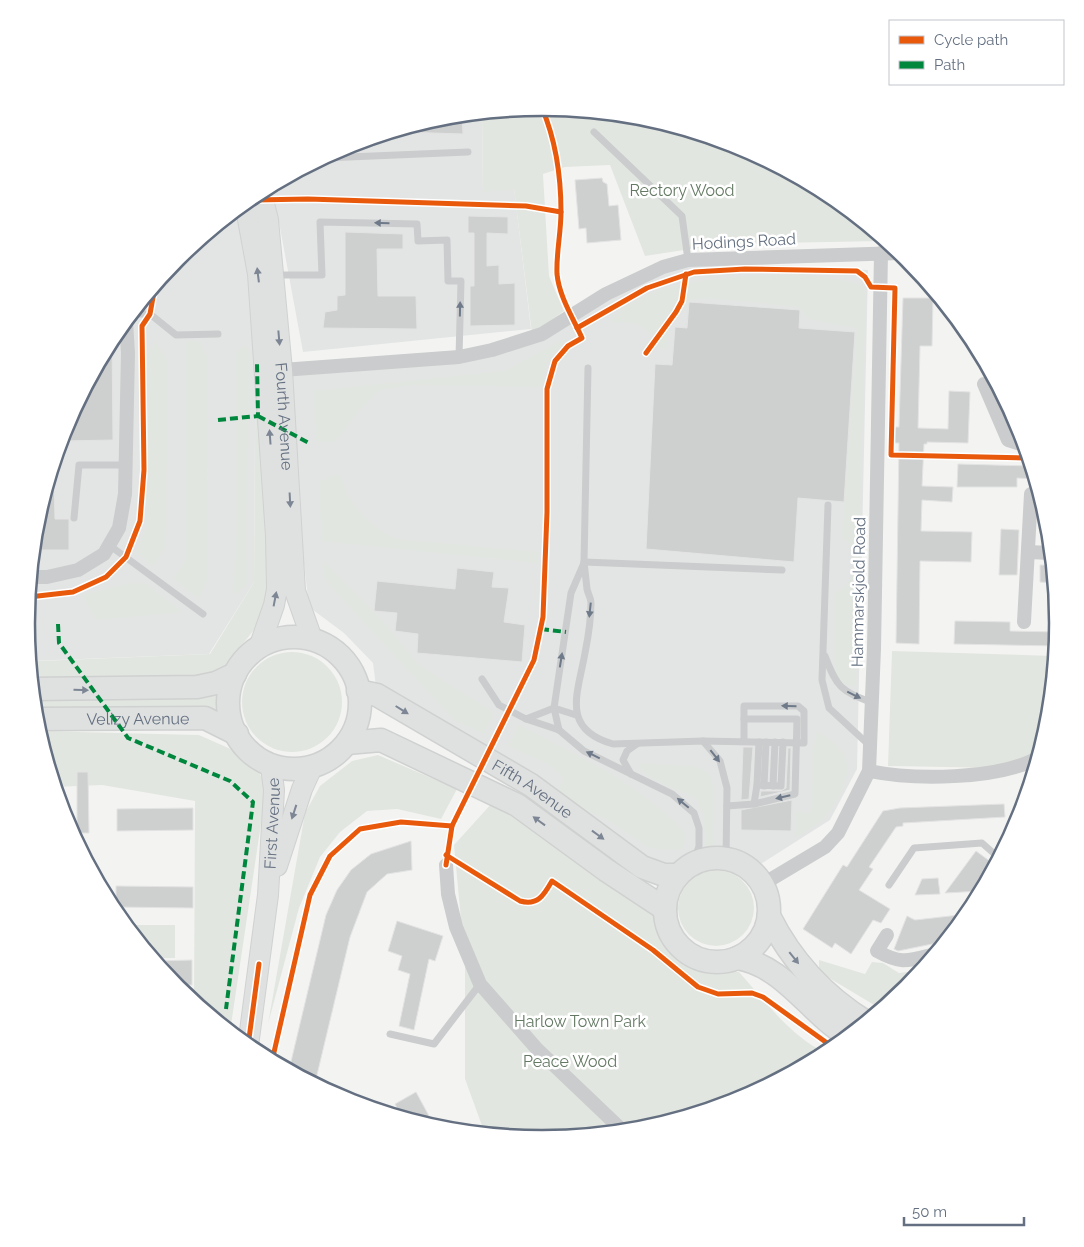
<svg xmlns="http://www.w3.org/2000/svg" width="1084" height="1247" font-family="Raleway,sans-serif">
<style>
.built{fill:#e3e5e4}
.green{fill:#e2e6e0}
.building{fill:#cecfcf;stroke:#e2e3e2}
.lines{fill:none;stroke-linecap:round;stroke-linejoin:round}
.secondary-casing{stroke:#d0d1d1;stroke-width:22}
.primary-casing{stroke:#cfd0d0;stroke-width:25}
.lane{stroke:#cbcccd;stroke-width:7}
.street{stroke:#cbcccd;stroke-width:14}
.secondary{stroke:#dfe0e0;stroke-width:20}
.primary{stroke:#dfe0e0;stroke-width:22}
.quiet{stroke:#00873e;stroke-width:4;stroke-dasharray:8 4;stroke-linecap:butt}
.cycleway-casing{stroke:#fff;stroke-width:8}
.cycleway{stroke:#e8590c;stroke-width:5}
.oneway{fill:#6e7989}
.oneway2{fill:#7d8694}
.labels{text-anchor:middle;stroke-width:5;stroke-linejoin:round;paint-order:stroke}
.park-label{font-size:16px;fill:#647963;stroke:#fff}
.street-label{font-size:16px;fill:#647081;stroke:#fff}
.rim{fill:none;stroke:#647081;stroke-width:2.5}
</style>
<rect width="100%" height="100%" fill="#f3f4f2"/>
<g class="built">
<polygon points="482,114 483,191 514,188 531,329 303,352 278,217 269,187 345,147 442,118"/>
<polygon points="242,206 256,290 254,582 209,654 30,661 26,624 36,523 66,426 113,337 178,259"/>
<polygon points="688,260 868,270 857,769 830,820 756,867 706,858 678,875 664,875 377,695 373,663 344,633 309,607 282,370 492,350"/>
</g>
<g class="green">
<polygon points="542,108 643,118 740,147 829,195 884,241 723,244 645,256 610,165 565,167 543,174 549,276 564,311 532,334 514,189 483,192 482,114"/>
<path d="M803 274 851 282 866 288 856 687 842 683 835 672 836 593C854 582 855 569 854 549L842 537 857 328 809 319 799 307 706 298 689 300 682 312 670 318 667 349H661C645 324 641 322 610 322 646 275 748 276 803 274Z"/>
<polygon points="256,290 272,580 262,620 220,672 203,683 32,682 26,622 38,661 210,654 254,582"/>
<path d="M562 340 566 344C548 356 545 366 542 387L411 385 380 390 360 409 335 442 316 441 313 391 505 371Z"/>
<polygon points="185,341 199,341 208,358 207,581 199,599 173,579 186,560"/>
<polygon points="156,342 168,362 166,545 154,566 136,553 145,529 145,356"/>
<polygon points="245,345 250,353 245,587 233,595 238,505 236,352"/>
<path d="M332 475H340C349 504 368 526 396 539L538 552 537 563 322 541 319 481 326 480Z"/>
<polygon points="324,562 382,620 418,664 494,713 484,734 453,719 331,587 324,576"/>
<polygon points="132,583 146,584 182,612 96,620 82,595"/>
<polygon points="892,651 1055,656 1048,724 1039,753 999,768 888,766"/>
<circle cx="292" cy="702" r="50"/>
<polygon points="218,696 217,718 35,710 34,699"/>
<path d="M519 725C577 756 642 784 686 834L683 849 665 850 647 847 610 821 567 802 558 792 563 778 549 764 508 746Z"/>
<polygon points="38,731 199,735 242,754 259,771 266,790 230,1032 194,1002 195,801 102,785 55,787"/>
<path d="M815 731C847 746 857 768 837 799 833 805 829 813 824 818 816 826 804 832 795 838L796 812 811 813Z"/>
<polygon points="378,755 457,789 441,819 397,809 367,811 340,832 320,857 299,908 268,1024 305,813 320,786 352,761"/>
<path d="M642 763 698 767 710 774 713 786V848H706L703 814 695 797C680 790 646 780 638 765Z"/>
<path d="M492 803 606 870 665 909 668 931 671 933V953C693 978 708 972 739 972 765 1001 790 1036 826 1053L739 1100 642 1129 542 1139 485 1134 465 1079V963L454 845Z"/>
<circle cx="716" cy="908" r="38"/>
<polygon points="125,925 175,925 175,958 152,958"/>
<polygon points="819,960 865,974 872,962 883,963 899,973 922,970 906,988 881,1009 819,972"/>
</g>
<g class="building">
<polygon points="462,116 463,134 402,132 401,130 442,118"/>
<polygon points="602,178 603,182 607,184 609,206 618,205 621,240 587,243 586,228 579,229 575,180"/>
<polygon points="468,216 508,217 508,234 487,233 487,266 499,265 499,284 515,283 515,325 470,326 470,286 474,286 474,233 468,233"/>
<polygon points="345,232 403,234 403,249 377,249 378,296 416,296 417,329 323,328 325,312 337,310 337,296 345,295"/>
<polygon points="903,298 933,298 932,346 920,346 918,428 948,429 949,391 970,392 968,443 927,442 927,444 924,444 922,486 953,487 952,502 922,500 921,531 972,532 971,562 920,561 919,644 896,643 899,443 890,443 891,427 899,427"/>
<polygon points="689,302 800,310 799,328 855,332 844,502 798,498 794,562 646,549 655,364 672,365 675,327 687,328"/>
<polygon points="112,340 113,440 61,441 66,426"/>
<polygon points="958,464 1030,466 1034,479 1017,478 1017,487 957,487"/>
<polygon points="51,474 54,474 55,519 69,519 69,550 33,550 36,523"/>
<polygon points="1001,529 1019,530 1017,575 999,575"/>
<polygon points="1040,565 1052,565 1054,583 1040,582"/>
<polygon points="457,568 494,572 492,587 509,588 504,622 525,625 522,662 417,653 418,634 395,631 397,613 374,611 377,581 455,589"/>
<polygon points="955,621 1010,622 1010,631 1057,632 1056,646 954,644"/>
<polygon points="743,747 753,747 749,799 741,800"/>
<polygon points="788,748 791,748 790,790 760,797 761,791 781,791 786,788"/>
<polygon points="77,772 88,772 89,833 77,833"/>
<polygon points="792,800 791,831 741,830 741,810"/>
<polygon points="1004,804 1005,817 903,823 903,826 896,827 869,867 873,869 859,890 890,909 881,923 873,920 851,954 835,943 832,948 803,929 843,865 847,867 883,811 900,808"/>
<polygon points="193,808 193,830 117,831 117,809"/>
<polygon points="411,841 412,870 387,874 367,892 350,937 316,1079 299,1076 289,1070 326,915 337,890 351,870 371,854"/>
<polygon points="976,851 995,865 981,891 945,893"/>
<polygon points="938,878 940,894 915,895 922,879"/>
<polygon points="116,886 193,887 193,908 116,907"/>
<polygon points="968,914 948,938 942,942 898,951 894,949 907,916 915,920"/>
<polygon points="397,921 443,936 435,961 429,959 414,1030 399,1026 410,974 398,970 402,956 388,951"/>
<polygon points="192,960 192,985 175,985 155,961"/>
<polygon points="416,1092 435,1127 402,1117 395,1104"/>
</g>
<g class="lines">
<g class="secondary-casing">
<g id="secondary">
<path id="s1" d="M261 192 268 220 282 370 295 591 312 639"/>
<polyline points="245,203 258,274 276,536 277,589 274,605 260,645"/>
<polyline points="277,866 302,789 312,767"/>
<path id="s2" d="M248 1046 268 895 274 790 271 767 260 759"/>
</g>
</g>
<g class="primary-casing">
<g id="primary">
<circle cx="294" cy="703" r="66"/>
<polyline points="33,689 197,687 216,683 235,674"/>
<path id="s3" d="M358 691 377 695 531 785 642 867 664 875H678"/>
<path id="s4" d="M36 719 205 718 237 734"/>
<polyline points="347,743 381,740 517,805 606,870 665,909"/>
<circle cx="717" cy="910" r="52"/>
<path d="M769 916C791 960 824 996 866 1022"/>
<path d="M737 958C785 966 809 1013 848 1036"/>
</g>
</g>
<g class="lane">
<polyline points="594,132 682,216 688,260"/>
<polyline points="325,158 468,152"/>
<polyline points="274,275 322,275 320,222 417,224 418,241 447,240 448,281 461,281 459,357"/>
<polyline points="132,314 150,314 176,335 218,334"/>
<polyline points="150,314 154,294"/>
<path d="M588 368 584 562C585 571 586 580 587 589 588 594 591 598 591 603 591 620 588 638 585 653 578 693 560 729 613 744L703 741 720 761 727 788 726 858"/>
<polyline points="828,505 822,680 829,708 869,745"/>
<polyline points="74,518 79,465 125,465"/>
<polyline points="109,545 203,614"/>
<polyline points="584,562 782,570"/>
<path d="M825 656C837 688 841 691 873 703"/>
<polyline points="482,679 499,705 526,719 559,730 584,751 672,794 694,813 699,828 699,846 694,862"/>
<polyline points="526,719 554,708 576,715"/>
<polyline points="744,719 797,719 795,794 754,804"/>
<polyline points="559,730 554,708 571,593 584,563"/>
<polyline points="703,741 804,743 804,711 798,706 744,706 744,742"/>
<polyline points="631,774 623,760 627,751 637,744"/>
<polyline points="757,785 759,742"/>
<polyline points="764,786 766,742"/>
<polyline points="773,786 775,742"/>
<polyline points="727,806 754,804 757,785 781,786 783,742"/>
<polyline points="889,885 914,848 982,843 999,858"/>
<polyline points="390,1034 434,1044 480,984"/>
</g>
<g class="street">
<polyline points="282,370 459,357 492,350 542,334 606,294 663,267 688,260 900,253"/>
<polyline points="984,384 1008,440 1024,445"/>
<polyline points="1028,552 1051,553"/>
<polyline points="31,577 47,577 78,570 104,554 119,528 125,494 128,353 126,322"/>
<polyline points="1024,622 1031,494"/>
<path d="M869 771C914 780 996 780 1038 758"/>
<polyline points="446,865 448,894 456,927 480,984 537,1049 623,1131"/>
<polyline points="763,884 825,847 838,833 869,771 874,649 881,253"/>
<path d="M887 935 877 951C902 965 908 961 935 954"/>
</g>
<use href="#secondary" class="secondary"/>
<use href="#primary" class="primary"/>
<g class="quiet">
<polyline points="258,416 309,443"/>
<polyline points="218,420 258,416 257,363"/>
<polyline points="58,624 59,643 128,738 230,781 253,802 226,1009"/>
<polyline points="541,629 566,632"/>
</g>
<g class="cycleway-casing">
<g id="cycleway">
<polyline points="249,200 308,199 526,206 561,212"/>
<polyline points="577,328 647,288 694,272 745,269 857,271 865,277 871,287 895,288 891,455 1028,458"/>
<polyline points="646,353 676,312 682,301 686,274"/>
<polyline points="29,597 73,592 106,577 126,557 140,521 144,470 142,326 150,314 155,286"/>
<path d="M446 855 520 901C538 906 544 895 552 881L653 950 698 987 718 994 752 993 763 997 834 1048"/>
<path d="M446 865 452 826 534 660 543 617 547 512V389L555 361 568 346 582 338C573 318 559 296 557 274 556 254 561 233 561 212 561 176 556 141 542 108"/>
<polyline points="248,1046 259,964"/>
<polyline points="272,1061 310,895 330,856 360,829 401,822 452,826"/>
</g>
</g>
<use href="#cycleway" class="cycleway"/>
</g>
<defs><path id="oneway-solid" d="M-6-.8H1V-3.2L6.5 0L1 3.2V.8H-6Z" transform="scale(1.25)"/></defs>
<g class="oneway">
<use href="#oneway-solid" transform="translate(382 223) rotate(-179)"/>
<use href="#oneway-solid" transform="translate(460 309) rotate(-89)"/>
<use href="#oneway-solid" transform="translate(590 610) rotate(96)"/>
<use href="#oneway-solid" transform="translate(561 660) rotate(-81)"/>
<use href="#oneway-solid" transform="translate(854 695) rotate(26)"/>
<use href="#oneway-solid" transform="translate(789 706) rotate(-179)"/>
<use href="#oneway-solid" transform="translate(593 755) rotate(-154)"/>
<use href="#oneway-solid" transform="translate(715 756) rotate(52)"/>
<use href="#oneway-solid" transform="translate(783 797) rotate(167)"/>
<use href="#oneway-solid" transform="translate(683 803) rotate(-140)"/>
</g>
<g class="oneway2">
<use href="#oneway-solid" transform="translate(258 275) rotate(-97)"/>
<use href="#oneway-solid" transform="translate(279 338) rotate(85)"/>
<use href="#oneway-solid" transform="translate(270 437) rotate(-94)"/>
<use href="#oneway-solid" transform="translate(290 500) rotate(87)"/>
<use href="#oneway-solid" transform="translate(275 599) rotate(-79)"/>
<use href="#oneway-solid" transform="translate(81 690) rotate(1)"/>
<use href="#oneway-solid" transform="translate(402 710) rotate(32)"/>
<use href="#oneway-solid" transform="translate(294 812) rotate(108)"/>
<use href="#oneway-solid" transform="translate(539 821) rotate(-144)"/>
<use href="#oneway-solid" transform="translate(598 835) rotate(36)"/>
<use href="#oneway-solid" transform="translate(794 958) rotate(51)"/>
</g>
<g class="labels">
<g class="park-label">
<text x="682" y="196">Rectory Wood</text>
<text x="580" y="1027">Harlow Town Park</text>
<text x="570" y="1067">Peace Wood</text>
</g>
<g class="street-label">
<text transform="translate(744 241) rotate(-3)" y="6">Hodings Road</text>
<text dy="6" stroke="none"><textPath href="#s1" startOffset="226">Fourth Avenue</textPath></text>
<text transform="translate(858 592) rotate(-89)" y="6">Hammarskjold Road</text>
<text dy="6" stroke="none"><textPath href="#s4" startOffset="102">Velizy Avenue</textPath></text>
<text dy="6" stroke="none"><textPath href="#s3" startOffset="201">Fifth Avenue</textPath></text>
<text dy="6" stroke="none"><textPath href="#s2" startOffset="224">First Avenue</textPath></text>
</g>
</g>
<path d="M0 0H1084V1247H0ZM35 623a507 507 0 1 1 1014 0a507 507 0 1 1-1014 0Z" fill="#fff" fill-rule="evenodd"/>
<path class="rim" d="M35 623a507 507 0 1 1 1014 0a507 507 0 1 1-1014 0Z"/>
<rect x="889" y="20" width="175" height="65" fill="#ffffff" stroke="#c1c6cd"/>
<rect x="899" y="36" width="25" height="8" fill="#e8590c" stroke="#c1c6cd"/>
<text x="934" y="45" font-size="15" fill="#647081">Cycle path</text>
<rect x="899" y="61" width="25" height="8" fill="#00873e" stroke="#c1c6cd"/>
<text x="934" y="70" font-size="15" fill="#647081">Path</text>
<path d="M904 1217v8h120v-8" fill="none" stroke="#647081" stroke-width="2.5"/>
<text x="912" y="1217" font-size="15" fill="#647081" stroke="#ffffff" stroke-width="4" paint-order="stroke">50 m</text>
</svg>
